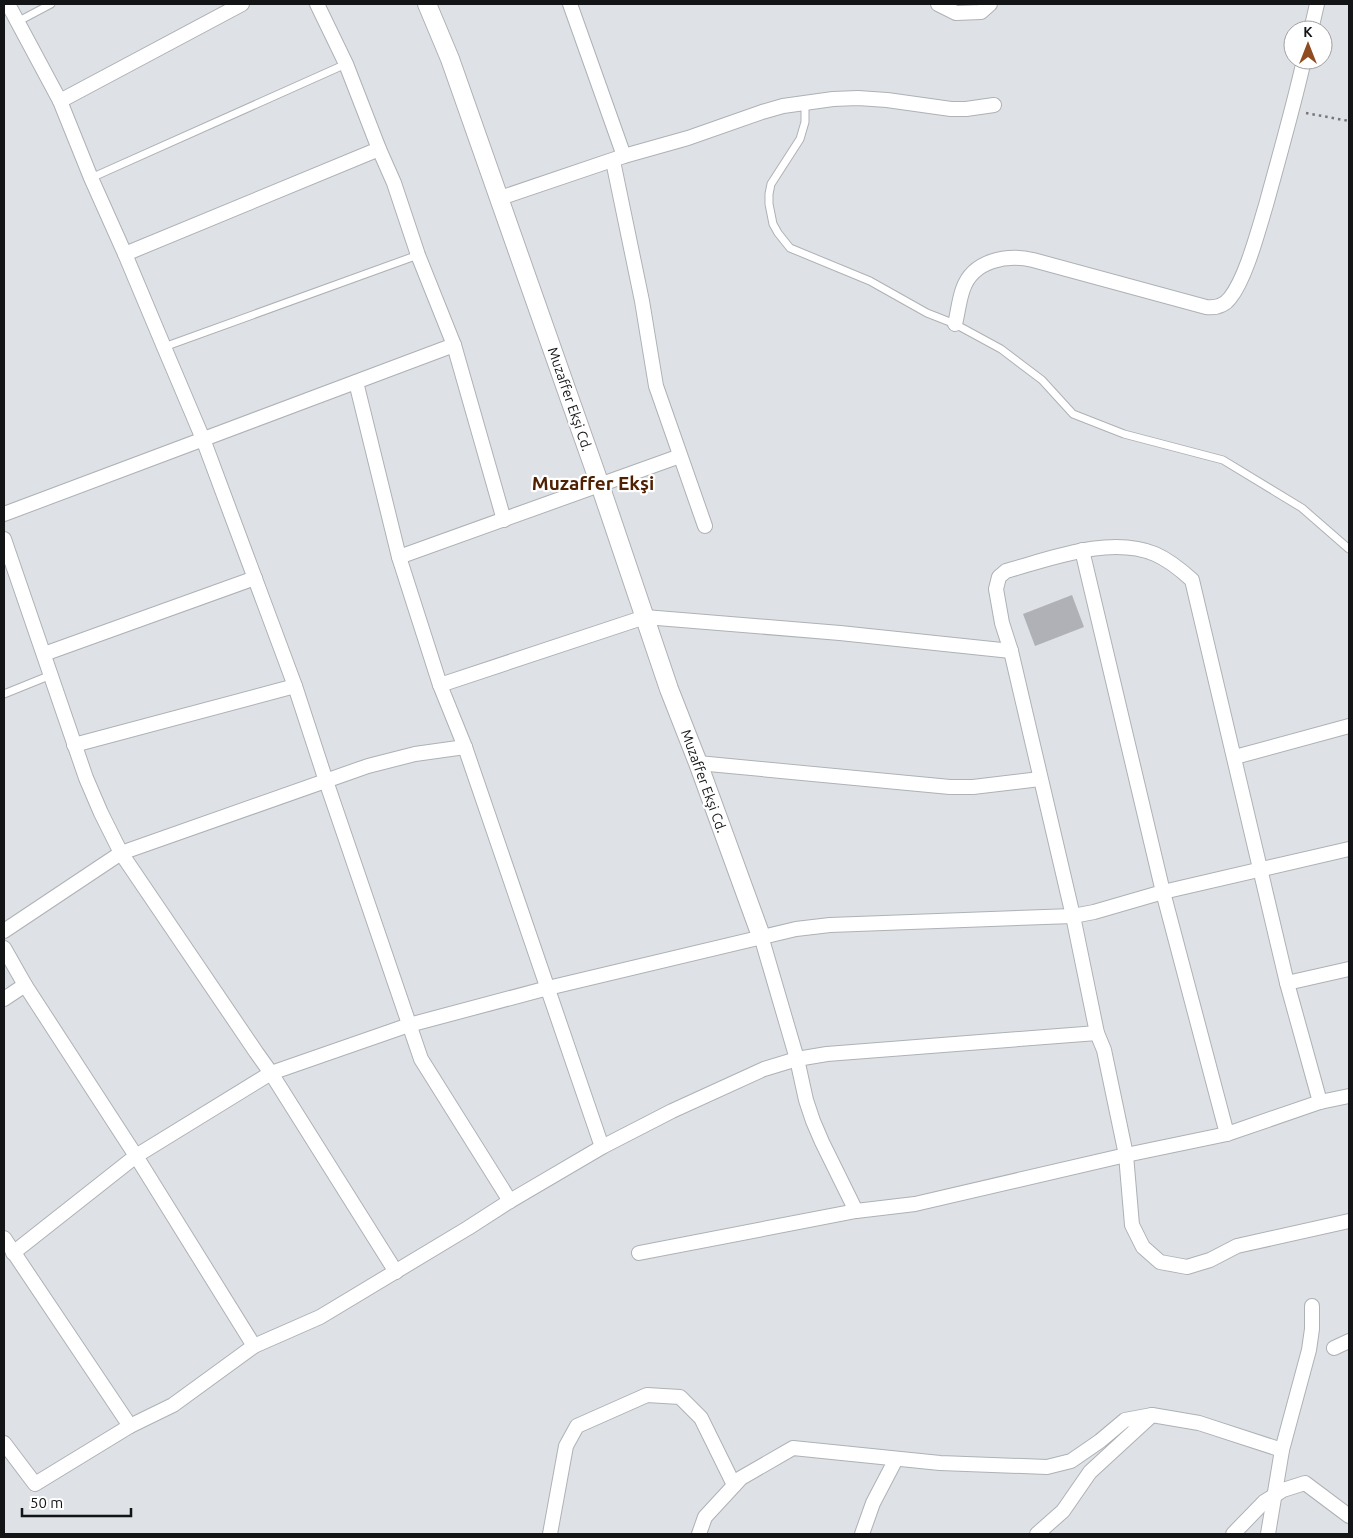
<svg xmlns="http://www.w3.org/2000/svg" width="1353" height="1538" font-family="Ubuntu,sans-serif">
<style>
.building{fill:#afb1b6}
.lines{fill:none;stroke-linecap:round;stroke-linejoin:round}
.service-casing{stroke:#aeb1b5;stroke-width:9}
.minor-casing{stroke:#aeb1b5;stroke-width:16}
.tertiary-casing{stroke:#aeb1b5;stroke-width:20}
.path{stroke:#75777a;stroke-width:2.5;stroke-dasharray:2.5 4;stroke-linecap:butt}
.service{stroke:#fff;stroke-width:7}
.minor{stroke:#fff;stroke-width:14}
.tertiary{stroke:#fff;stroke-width:18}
.labels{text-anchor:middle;stroke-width:4.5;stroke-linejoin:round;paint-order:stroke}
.street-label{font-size:14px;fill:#131416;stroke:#fff}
.district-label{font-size:19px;font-weight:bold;fill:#4f2102;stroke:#fff}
</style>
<rect width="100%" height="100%" fill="#dee1e5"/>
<polygon class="building" points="1072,595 1084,627 1035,646 1023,614"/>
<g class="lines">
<g class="service-casing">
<g id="service">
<polyline points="17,22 51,4"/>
<polyline points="805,102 805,122 800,139 771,184 769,194 769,204 773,224 778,233 790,248 870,281 927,313 955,324 1001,349 1042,380 1073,414 1124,434 1223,460 1302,508 1349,549"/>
<polyline points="91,178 346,64"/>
<polyline points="164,347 418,255"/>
<polyline points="4,694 51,675"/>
</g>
</g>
<g class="minor-casing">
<g id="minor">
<polyline points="8,4 60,101 91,178 125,254 164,347 203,439 295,686 326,781 421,1059 510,1201"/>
<polyline points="317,4 346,64 379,149 394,183 418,255 454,345 504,520"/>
<polyline points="570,4 624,156"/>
<polyline points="938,4 956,13 981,12 990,4"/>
<polyline points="1311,30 1317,4"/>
<polyline points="60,101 242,4"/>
<polyline points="613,161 642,301 656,386 705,526"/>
<polyline points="500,198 624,156 688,138 762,112 783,106 833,99 858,98 887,100 951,109 966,109 994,105"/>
<polyline points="125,254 379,149"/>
<path d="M955 324C958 312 959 300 963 289 973 260 1007 254 1033 260L1206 307C1215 308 1224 306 1230 298 1246 278 1258 231 1266 205 1279 157 1293 109 1304 60"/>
<polyline points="356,382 399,557 440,685 465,747 602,1147"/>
<polyline points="4,514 454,345"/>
<polyline points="4,539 86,778 101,813 121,853 256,1052 271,1073 396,1272"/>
<polyline points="1082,550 1163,892 1227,1134"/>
<polyline points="399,557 680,456"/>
<polyline points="44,654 255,578"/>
<polyline points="440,685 645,617 840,633 1011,651"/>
<polyline points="74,745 295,686"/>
<polyline points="1235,757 1349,726"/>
<polyline points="698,763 950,787 973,787 1040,779"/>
<polyline points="4,931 121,853 368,766 415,754 465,747"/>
<polyline points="761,936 797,1059 806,1100 813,1121 822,1142 856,1211"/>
<polyline points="4,948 25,985 136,1156 254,1346"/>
<polyline points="1287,983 1349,969"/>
<polyline points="4,999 25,985"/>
<path d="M1320 1102 1287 983 1192 580C1181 570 1169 560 1155 554 1110 535 1050 559 1006 571L999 577 996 589 1002 623 1011 651 1073 916 1097 1033 1104 1050 1126 1155 1132 1225 1143 1247 1160 1262 1187 1267 1210 1260 1237 1246 1349 1221"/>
<polyline points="4,1238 130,1426"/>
<polyline points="13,1253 136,1156 271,1073 409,1025 548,988 796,929 830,925 1073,916 1094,912 1163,892 1349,849"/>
<polyline points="639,1253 856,1211 915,1204 1126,1155 1227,1134 1320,1102 1349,1096"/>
<polyline points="1334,1348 1349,1341"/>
<polyline points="4,1443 35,1484 130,1426 173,1405 254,1346 320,1317 468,1228 510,1201 602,1147 672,1111 764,1069 797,1059 827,1054 1097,1033"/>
<polyline points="550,1534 566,1446 577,1426 647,1395 680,1397 701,1418 734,1485"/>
<polyline points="699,1534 705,1517 741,1478 793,1448 940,1463 1047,1467 1071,1461 1100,1441 1125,1420 1152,1415 1199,1423 1282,1450"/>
<polyline points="862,1534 873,1503 896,1459"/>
<polyline points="1037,1534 1063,1511 1090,1472 1152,1415"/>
<polyline points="1233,1534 1264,1502 1283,1490 1305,1483 1349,1516"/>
<polyline points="1268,1534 1282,1450 1309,1350 1312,1329 1312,1306"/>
</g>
</g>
<g class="tertiary-casing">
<polyline id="tertiary" points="427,4 450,59 600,485 669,689 698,763 761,936"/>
</g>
<polyline class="path" points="1306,113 1349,121"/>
<use href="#service" class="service"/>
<use href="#minor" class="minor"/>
<use href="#tertiary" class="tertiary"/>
</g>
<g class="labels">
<g class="street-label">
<text transform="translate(570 399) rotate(71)" y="5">Muzaffer Ekşi Cd.</text>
<text transform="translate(704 781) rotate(70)" y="5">Muzaffer Ekşi Cd.</text>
</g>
<g class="district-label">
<text x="593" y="490">Muzaffer Ekşi</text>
</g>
</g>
<rect width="1353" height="1538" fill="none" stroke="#131416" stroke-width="10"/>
<g transform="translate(1308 45)"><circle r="24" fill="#ffffff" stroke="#a1a1a2"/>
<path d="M0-4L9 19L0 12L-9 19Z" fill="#904b21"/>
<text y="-8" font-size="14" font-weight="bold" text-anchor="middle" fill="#131416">K</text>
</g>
<path d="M22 1508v8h109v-8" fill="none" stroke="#131416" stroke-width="2.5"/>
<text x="30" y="1508" font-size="15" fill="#131416" stroke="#ffffff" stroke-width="4" paint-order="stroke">50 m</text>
</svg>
